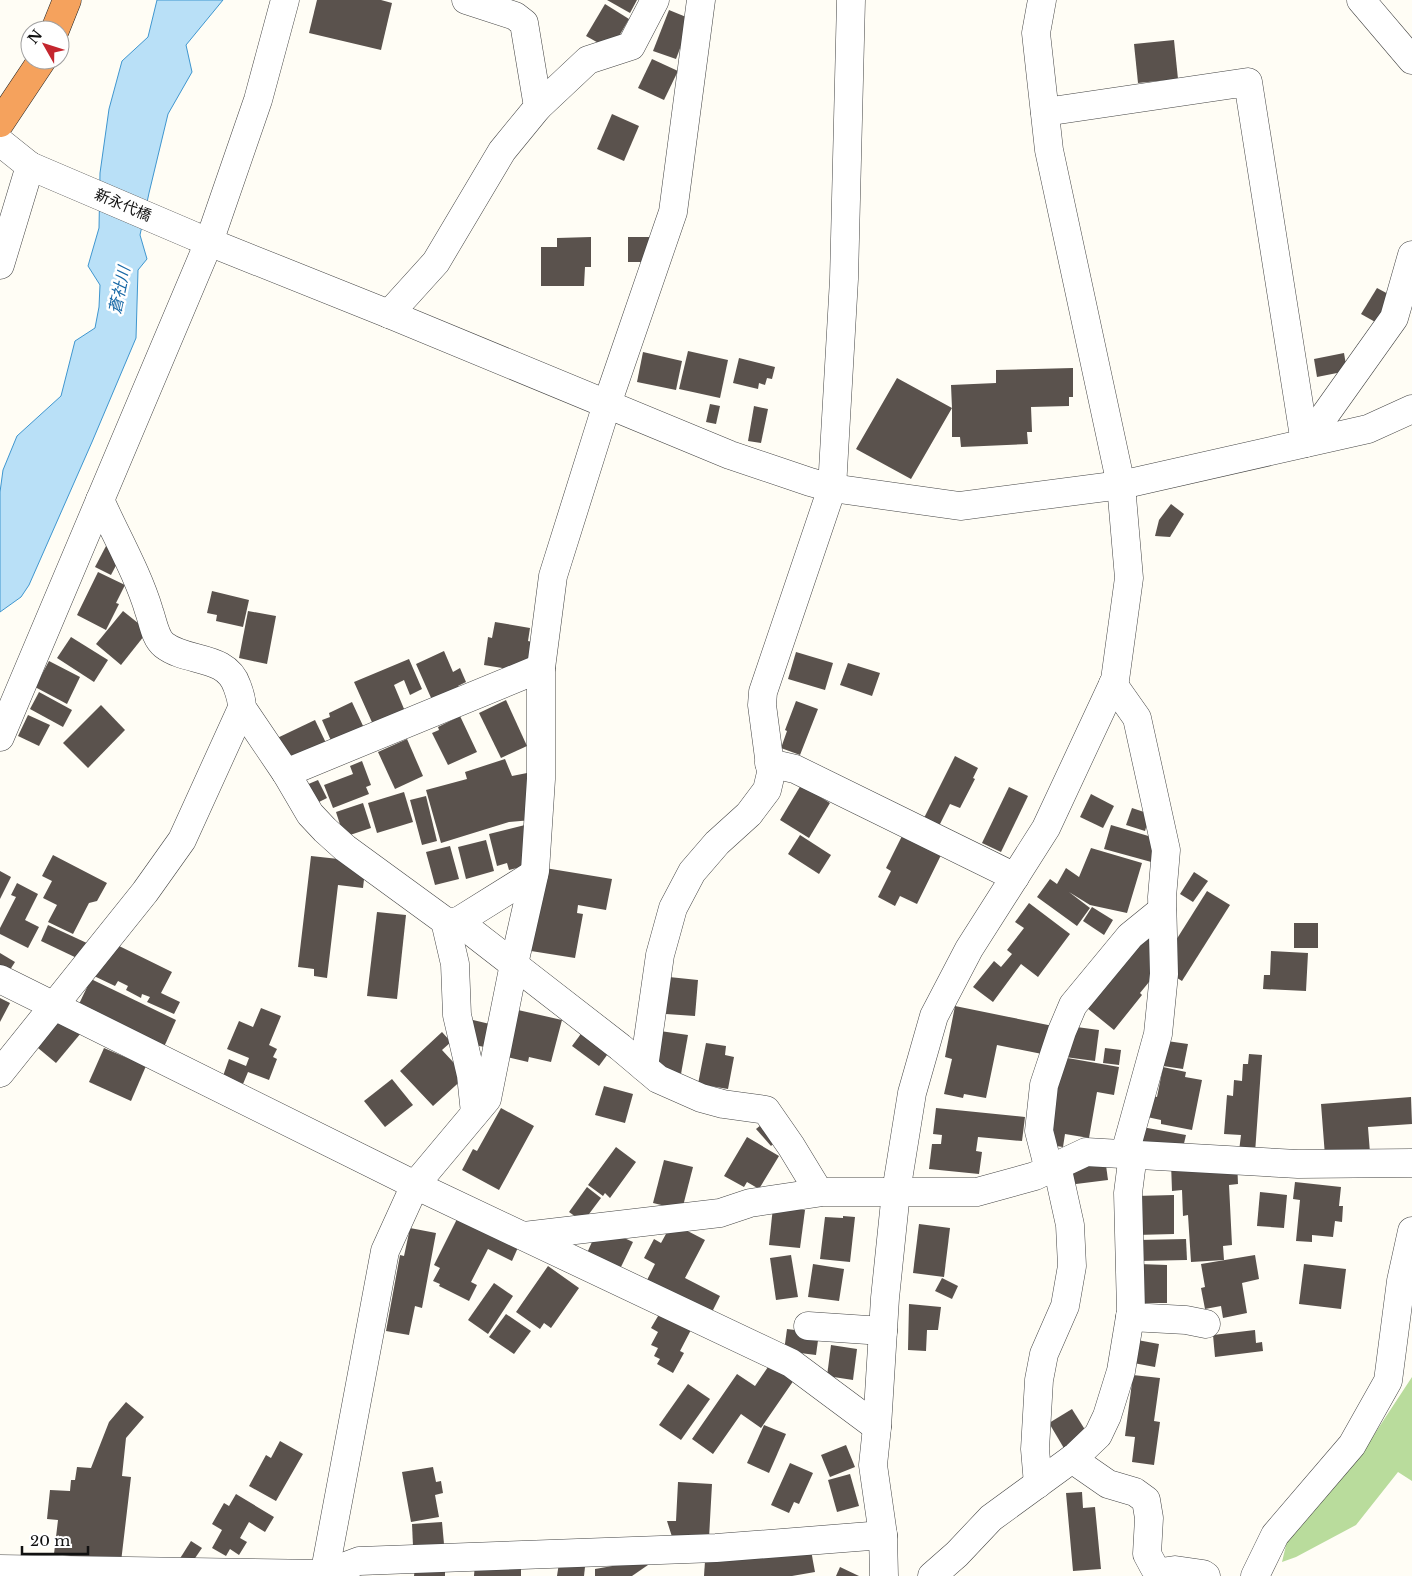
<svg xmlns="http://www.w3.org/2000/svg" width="1412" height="1576" font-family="'Libre Baskerville','Noto Sans JP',serif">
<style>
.forest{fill:#b9dc9c}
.water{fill:#b9e0f7;stroke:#3f96cf}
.building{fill:#5a524d}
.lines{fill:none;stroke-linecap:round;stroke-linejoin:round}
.minor-casing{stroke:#444;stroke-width:29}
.highway-casing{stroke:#222;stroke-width:29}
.minor{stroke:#fff;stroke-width:28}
.highway{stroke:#f5a25d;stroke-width:28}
.labels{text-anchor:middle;stroke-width:5;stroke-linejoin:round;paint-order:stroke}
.street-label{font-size:15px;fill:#111;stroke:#fff}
.water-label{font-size:16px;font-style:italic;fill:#1768a6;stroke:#fff}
</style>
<rect width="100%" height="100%" fill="#fffdf5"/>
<polygon class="forest" points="1412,1377 1412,1481 1398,1472 1356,1525 1296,1557 1282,1562 1287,1541 1362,1453"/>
<polygon class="water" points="157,0 223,0 186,45 192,72 168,114 149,193 140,235 147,259 138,270 136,338 92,442 29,585 21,597 0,612 0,492 3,470 17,436 61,396 75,341 95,328 99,307 100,285 88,266 99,228 100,173 109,109 122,61 148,37"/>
<g class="building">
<polygon points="317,0 381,0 392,3 381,50 309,33"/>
<polygon points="607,0 637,0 630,13"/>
<polygon points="605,4 629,19 611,50 586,36"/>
<polygon points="669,10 691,19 676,59 653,51"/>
<polygon points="1174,40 1178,79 1138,83 1134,44"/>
<polygon points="652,59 678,71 664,100 638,88"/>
<polygon points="612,114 639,126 624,161 597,149"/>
<polygon points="591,237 591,267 585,267 584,286 541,286 541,247 557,247 557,238"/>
<rect x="628" y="237" width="23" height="25"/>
<polygon points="1377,288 1392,296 1377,323 1361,314"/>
<polygon points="688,351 728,360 720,398 679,389"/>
<polygon points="643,352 682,361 676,390 637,382"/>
<polygon points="1344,353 1347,371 1317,377 1314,359"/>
<polygon points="739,358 775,367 772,379 767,378 765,385 759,383 758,389 733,383"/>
<polygon points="1073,368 1073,397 1069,397 1069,406 1031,407 1032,432 1027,432 1028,444 961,447 960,437 952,437 952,408 911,479 856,449 897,378 952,408 951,385 996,383 996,370"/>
<polygon points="710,404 720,406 716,424 706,422"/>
<polygon points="754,406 768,409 761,443 748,441"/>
<polygon points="1171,504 1184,514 1170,537 1155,536 1159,520"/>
<polygon points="106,546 122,554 111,575 95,567"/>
<polygon points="98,572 125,585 116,603 119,604 106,630 77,615"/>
<polygon points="212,591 249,600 243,627 216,621 217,615 207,613"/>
<polygon points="123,611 148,631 121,665 96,644"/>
<polygon points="248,611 276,616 267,664 239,658"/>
<polygon points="495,622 530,628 528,641 536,643 526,672 484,665 488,637 492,638"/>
<polygon points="71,637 108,660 94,682 57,658"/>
<polygon points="444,651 453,672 460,668 466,682 458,686 463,696 436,709 416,664"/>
<polygon points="796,652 833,663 825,690 788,679"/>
<polygon points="409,659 422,689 410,695 404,680 394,685 407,716 375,729 354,682"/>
<polygon points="49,661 80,677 67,704 35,687"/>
<polygon points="848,663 880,673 872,696 840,685"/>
<polygon points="39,692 72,710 63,727 30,709"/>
<polygon points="506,700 527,746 501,758 479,713"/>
<polygon points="796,701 818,709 800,755 781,748 787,731 785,730"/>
<polygon points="352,702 364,728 332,743 322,720 330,717 329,713"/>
<polygon points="101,705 125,730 88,768 63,743"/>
<polygon points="28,715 50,725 39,746 18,736"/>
<polygon points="460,716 477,752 448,765 432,733 439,730 438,727"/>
<polygon points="315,720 326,743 291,771 273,740"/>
<polygon points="407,739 423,776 395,789 378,752"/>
<polygon points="955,756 978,768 973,778 975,779 960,808 950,804 939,826 924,818"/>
<polygon points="505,759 512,776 532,772 532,820 509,822 441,843 426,790 467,779 465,772"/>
<polygon points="362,761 371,785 366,787 369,794 333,808 324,785 353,774 350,766"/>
<polygon points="318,780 327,798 315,804 306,785"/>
<polygon points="801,785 830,803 809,838 780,820"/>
<polygon points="1009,787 1028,796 1001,852 982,843"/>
<polygon points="404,792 413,822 377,833 368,803"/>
<polygon points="1091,794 1114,806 1103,828 1080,817"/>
<polygon points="426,796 437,841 422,845 410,800"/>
<polygon points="363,803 371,828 344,837 336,812"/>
<polygon points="1132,808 1150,814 1145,831 1126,825"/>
<polygon points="525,825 529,865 509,870 507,863 497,866 489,834"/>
<polygon points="1111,825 1162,840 1155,863 1104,849"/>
<polygon points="905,830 944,849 917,904 900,896 895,906 878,897 891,871 886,868"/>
<polygon points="800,835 831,855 819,874 788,854"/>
<polygon points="486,840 494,871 466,879 458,847"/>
<polygon points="450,846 459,879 435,885 426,852"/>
<polygon points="1091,848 1142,863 1127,913 1090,905 1069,892 1090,908 1077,926 1037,897 1050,879 1057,884 1066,868 1079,877"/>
<polygon points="53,855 107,883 97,901 89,903 73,934 48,922 57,905 43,898 52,881 42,876"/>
<polygon points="311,856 366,862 363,888 338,885 327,978 314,976 314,969 298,967"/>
<polygon points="545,868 612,879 606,910 578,905 577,913 583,914 575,958 531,951"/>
<polygon points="0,871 11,877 0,899"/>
<polygon points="1194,872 1208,881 1193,902 1180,894"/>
<polygon points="17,883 38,894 25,920 39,927 28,948 0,934 0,928 16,897 11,895"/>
<polygon points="1207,891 1230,905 1182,981 1169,973 1166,956"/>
<polygon points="1029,903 1070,934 1038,977 1021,964 993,1002 973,987 994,961 1001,967 1012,954 1007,950 1024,928 1015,922"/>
<polygon points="1092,907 1113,920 1104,935 1083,921"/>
<polygon points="377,912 406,915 397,999 367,996"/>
<rect x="1294" y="923" width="24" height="25"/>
<polygon points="48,925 89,944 81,960 41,941"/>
<polygon points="1144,931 1159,943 1158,971 1140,993 1142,995 1114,1030 1087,1008"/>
<polygon points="111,942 172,972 161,993 180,1002 174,1014 147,1002 150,997 142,994 141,998 126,990 128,986 118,981 115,986 94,976"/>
<polygon points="1271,951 1308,953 1306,991 1263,989 1264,975 1270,975"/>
<polygon points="0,953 15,962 8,973 0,968"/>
<polygon points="669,977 698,980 695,1016 666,1014"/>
<polygon points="91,979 176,1020 164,1047 78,1006"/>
<polygon points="0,998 10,1003 0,1022"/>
<polygon points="955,1006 1053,1026 1047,1055 997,1045 986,1098 964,1094 963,1098 944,1094 952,1059 945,1057"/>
<polygon points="261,1008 281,1016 269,1045 277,1049 273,1057 277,1059 269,1080 248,1072 243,1084 223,1076 229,1059 246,1066 249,1058 227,1049 239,1021 253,1027"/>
<polygon points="518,1010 562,1020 551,1062 529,1057 528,1062 507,1057"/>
<polygon points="56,1013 81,1033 56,1063 32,1043"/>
<polygon points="473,1020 494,1025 489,1048 470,1044 469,1036"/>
<polygon points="1069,1026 1099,1030 1095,1061 1065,1057"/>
<polygon points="583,1031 610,1051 599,1066 572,1046"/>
<polygon points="660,1031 688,1035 681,1074 654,1069"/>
<polygon points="442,1032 451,1042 442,1050 466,1076 433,1106 400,1071"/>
<polygon points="1167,1041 1188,1044 1183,1069 1163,1066"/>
<polygon points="706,1043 726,1046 725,1055 734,1057 728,1089 698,1084"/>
<polygon points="104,1048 146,1066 131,1101 89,1082"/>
<polygon points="1105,1048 1121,1050 1119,1065 1103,1063"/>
<polygon points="1249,1054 1262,1055 1255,1153 1239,1151 1241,1135 1224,1134 1227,1095 1233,1096 1234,1080 1242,1081 1243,1064 1248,1064"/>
<polygon points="1056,1056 1119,1067 1114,1095 1097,1092 1089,1138 1065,1134 1063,1147 1049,1145"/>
<polygon points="1163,1067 1186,1072 1185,1077 1202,1080 1192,1130 1161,1124 1161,1120 1147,1117 1152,1096 1157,1097"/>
<polygon points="392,1079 413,1105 385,1127 364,1101"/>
<polygon points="604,1086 633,1094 625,1123 595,1115"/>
<polygon points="1411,1097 1412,1124 1368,1127 1370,1153 1325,1156 1321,1104"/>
<polygon points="501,1108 534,1126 499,1190 462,1170 473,1149 477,1151"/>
<polygon points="936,1108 1025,1117 1022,1141 978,1137 976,1151 982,1152 979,1174 929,1169 932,1144 941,1144 942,1135 933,1134"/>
<polygon points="766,1121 781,1136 771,1146 756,1129"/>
<polygon points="1142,1127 1186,1135 1182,1152 1139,1144"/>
<polygon points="747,1137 779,1156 759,1189 747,1182 744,1187 724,1176"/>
<polygon points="616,1147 636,1162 610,1198 605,1193 603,1196 588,1185"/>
<polygon points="1105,1158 1108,1180 1068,1185 1065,1163"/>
<polygon points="664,1160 693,1167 682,1210 653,1203"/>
<polygon points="1237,1160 1238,1184 1229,1185 1232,1245 1223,1246 1224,1260 1191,1262 1188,1215 1183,1216 1182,1190 1172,1191 1171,1163"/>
<polygon points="1295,1182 1341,1187 1339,1206 1343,1206 1342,1222 1335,1221 1333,1237 1312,1235 1312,1242 1296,1241 1300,1200 1293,1199"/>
<polygon points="587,1187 601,1198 583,1222 569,1212"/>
<polygon points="1260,1192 1287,1195 1284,1228 1257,1226"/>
<polygon points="1174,1195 1174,1234 1136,1235 1136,1196"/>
<polygon points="773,1207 805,1210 800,1248 769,1245"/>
<polygon points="460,1213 520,1243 512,1261 488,1249 471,1282 477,1285 469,1301 439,1286 440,1284 433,1281 440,1268 434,1265"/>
<polygon points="843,1216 855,1217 850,1262 820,1259 825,1217 843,1218"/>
<polygon points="672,1223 705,1240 685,1278 720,1296 709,1318 645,1284 655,1264 644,1258 654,1239 661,1243"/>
<polygon points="919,1224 950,1228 944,1277 913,1273"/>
<polygon points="410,1228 436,1233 422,1308 415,1306 409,1335 386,1331 400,1255 404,1256"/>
<polygon points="611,1232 633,1242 620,1269 587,1253 596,1233"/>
<polygon points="1186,1239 1187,1260 1138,1261 1138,1240"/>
<polygon points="791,1255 798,1297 776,1300 770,1258"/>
<polygon points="1255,1255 1259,1279 1242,1283 1247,1313 1223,1318 1221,1306 1205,1309 1201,1288 1205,1287 1201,1264"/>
<polygon points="813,1264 844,1269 839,1301 808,1297"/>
<polygon points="1139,1264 1167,1265 1167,1303 1139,1303"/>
<polygon points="1304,1264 1346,1269 1341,1309 1299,1304"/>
<polygon points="548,1266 579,1288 551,1328 544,1323 540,1329 516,1312"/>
<polygon points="942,1278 958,1286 952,1299 935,1291"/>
<polygon points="494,1283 513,1296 488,1334 468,1320"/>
<polygon points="909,1304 941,1307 938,1330 927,1330 926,1351 908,1350"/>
<polygon points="661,1311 692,1328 680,1351 684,1353 673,1373 657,1364 660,1359 654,1356 658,1348 651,1345 658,1332 651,1328"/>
<polygon points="506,1314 531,1331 514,1354 489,1337"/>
<polygon points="787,1329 819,1333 816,1355 784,1351"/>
<polygon points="1255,1330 1256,1343 1262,1342 1263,1351 1215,1357 1213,1335"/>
<polygon points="1132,1339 1159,1344 1155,1367 1128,1362"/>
<polygon points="831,1345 857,1349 853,1380 827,1376"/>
<polygon points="770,1364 794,1380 761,1428 741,1414 713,1454 692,1439 737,1374 755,1386"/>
<polygon points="1133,1375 1160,1378 1154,1421 1160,1422 1154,1465 1132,1462 1135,1437 1125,1436"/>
<polygon points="688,1384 710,1399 681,1440 659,1425"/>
<polygon points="126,1402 144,1417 126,1438 122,1476 131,1477 121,1562 54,1554 58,1520 47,1519 50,1490 70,1491 71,1480 75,1480 77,1467 91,1468 109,1422"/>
<polygon points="1072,1409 1089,1436 1065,1450 1049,1423"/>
<polygon points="764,1425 786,1434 769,1473 747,1463"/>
<polygon points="280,1441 303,1454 276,1501 249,1486 266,1455 271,1458"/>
<polygon points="846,1445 855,1467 830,1477 821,1455"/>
<polygon points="790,1463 813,1473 799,1504 794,1502 789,1513 771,1505"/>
<polygon points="433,1467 436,1482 441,1481 443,1493 435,1495 439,1517 411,1522 402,1472"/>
<polygon points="850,1474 859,1506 837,1512 828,1480"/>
<polygon points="678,1482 712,1484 709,1538 674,1543 667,1521 676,1521"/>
<polygon points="1082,1492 1083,1508 1095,1507 1101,1569 1073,1571 1066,1493"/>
<polygon points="236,1494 274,1517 265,1532 249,1522 240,1538 247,1542 239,1555 230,1549 226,1556 212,1548 222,1530 212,1524 224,1503 229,1506"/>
<polygon points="442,1522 444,1544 413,1546 412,1524"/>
<polygon points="191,1541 202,1548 189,1567 179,1560"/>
<polygon points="810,1545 815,1572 792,1576 704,1576 705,1561"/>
<polygon points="647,1560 648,1565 632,1576 595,1576 595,1569"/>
<polygon points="475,1563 521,1566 521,1576 474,1576"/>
<polygon points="559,1563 585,1567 584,1576 557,1576"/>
<polygon points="415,1567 445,1571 445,1576 414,1576"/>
<polygon points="840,1567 859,1576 836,1576"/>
</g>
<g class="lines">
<g class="minor-casing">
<g id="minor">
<polyline points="1361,0 1412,60"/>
<polyline points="538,107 588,60 631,46 655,0"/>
<polyline points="1045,112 1248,82 1305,443"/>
<polyline points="0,142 30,166 194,236 389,314 730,455 810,482 832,488 960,506 1121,485 1368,429 1412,409"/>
<polyline points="0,265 30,166"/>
<polyline points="389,314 436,262 502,151 538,107 524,23 515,16 466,0"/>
<polyline points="1305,443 1394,318 1412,255"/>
<path d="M100 500C116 536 138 574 149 611 153 622 155 638 164 645 187 663 226 654 237 686 240 694 242 700 242 708L286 773 310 814 325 830 345 848 445 921 459 922 620 1047 658 1079 701 1098 723 1104 766 1110 791 1146 819 1192"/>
<polyline points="1113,684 1137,718 1166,850 1162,897 1164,974 1158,1034 1125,1153"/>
<polyline points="0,737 209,242 258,100 285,0"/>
<polyline points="769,763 795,769 1015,877"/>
<polyline points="286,773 541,668"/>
<polyline points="445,921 455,964 457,1015 471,1075 475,1113"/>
<polyline points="457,922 534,874"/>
<polyline points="0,979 415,1185 791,1363 877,1427"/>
<polyline points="644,1067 660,955 673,908 692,872 717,843 749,814 767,790 771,773 762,705 763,692 832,488 844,279 851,0"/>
<polyline points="0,1073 145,892 182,840 242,708"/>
<polyline points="1049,1170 1039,1131 1044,1085 1062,1031 1073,1005 1130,936 1162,910"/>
<polyline points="524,1236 720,1213 750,1203 823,1192 977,1192 1035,1176 1086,1152 1298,1164 1412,1163"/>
<polyline points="1130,1317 1186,1320 1206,1324"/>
<polyline points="808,1326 883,1331"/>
<polyline points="1072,1459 1108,1484 1135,1492 1146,1500 1149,1518 1147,1554 1154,1567 1161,1572 1175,1570 1203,1574 1206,1576"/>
<polyline points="1038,1484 1035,1449 1039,1380 1044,1354 1065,1306 1072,1266 1070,1225 1057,1166"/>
<polyline points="0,1569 324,1574 359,1561 716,1548 883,1535"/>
<polyline points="324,1576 385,1251 415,1185 487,1099 514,964 535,871 541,779 541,668 553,576 607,404 673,212 701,0"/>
<polyline points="884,1576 883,1535 873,1465 877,1427 885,1298 896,1192 912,1093 934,1016 969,949 1046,828 1115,680 1129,578 1121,485 1049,150 1036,33 1042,0"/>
<polyline points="932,1576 957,1554 991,1518 1076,1456 1098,1435 1107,1416 1121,1371 1131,1311 1128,1193 1133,1154"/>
<polyline points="1255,1576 1275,1535 1352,1445 1388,1381 1401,1281 1412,1231"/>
</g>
</g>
<g class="highway-casing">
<g id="highway">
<polyline points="55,30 67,0"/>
<polyline points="0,123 42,60"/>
</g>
</g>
<use href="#minor" class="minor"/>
<use href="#highway" class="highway"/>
</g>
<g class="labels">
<g class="street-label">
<text transform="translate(123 205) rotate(23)" y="5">新永代橋</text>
</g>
<g class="water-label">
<text transform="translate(119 290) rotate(-78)" y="6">蒼社川</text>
</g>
</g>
<g transform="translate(45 45) rotate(309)"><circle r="24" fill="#ffffff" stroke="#a0a0a0"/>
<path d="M0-4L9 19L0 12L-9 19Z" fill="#c4262e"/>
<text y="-8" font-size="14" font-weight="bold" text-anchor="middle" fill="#111111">N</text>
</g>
<path d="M22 1546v8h66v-8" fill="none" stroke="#111111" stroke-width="2.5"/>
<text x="30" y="1546" font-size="15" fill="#111111" stroke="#ffffff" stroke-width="4" paint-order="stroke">20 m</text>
</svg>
